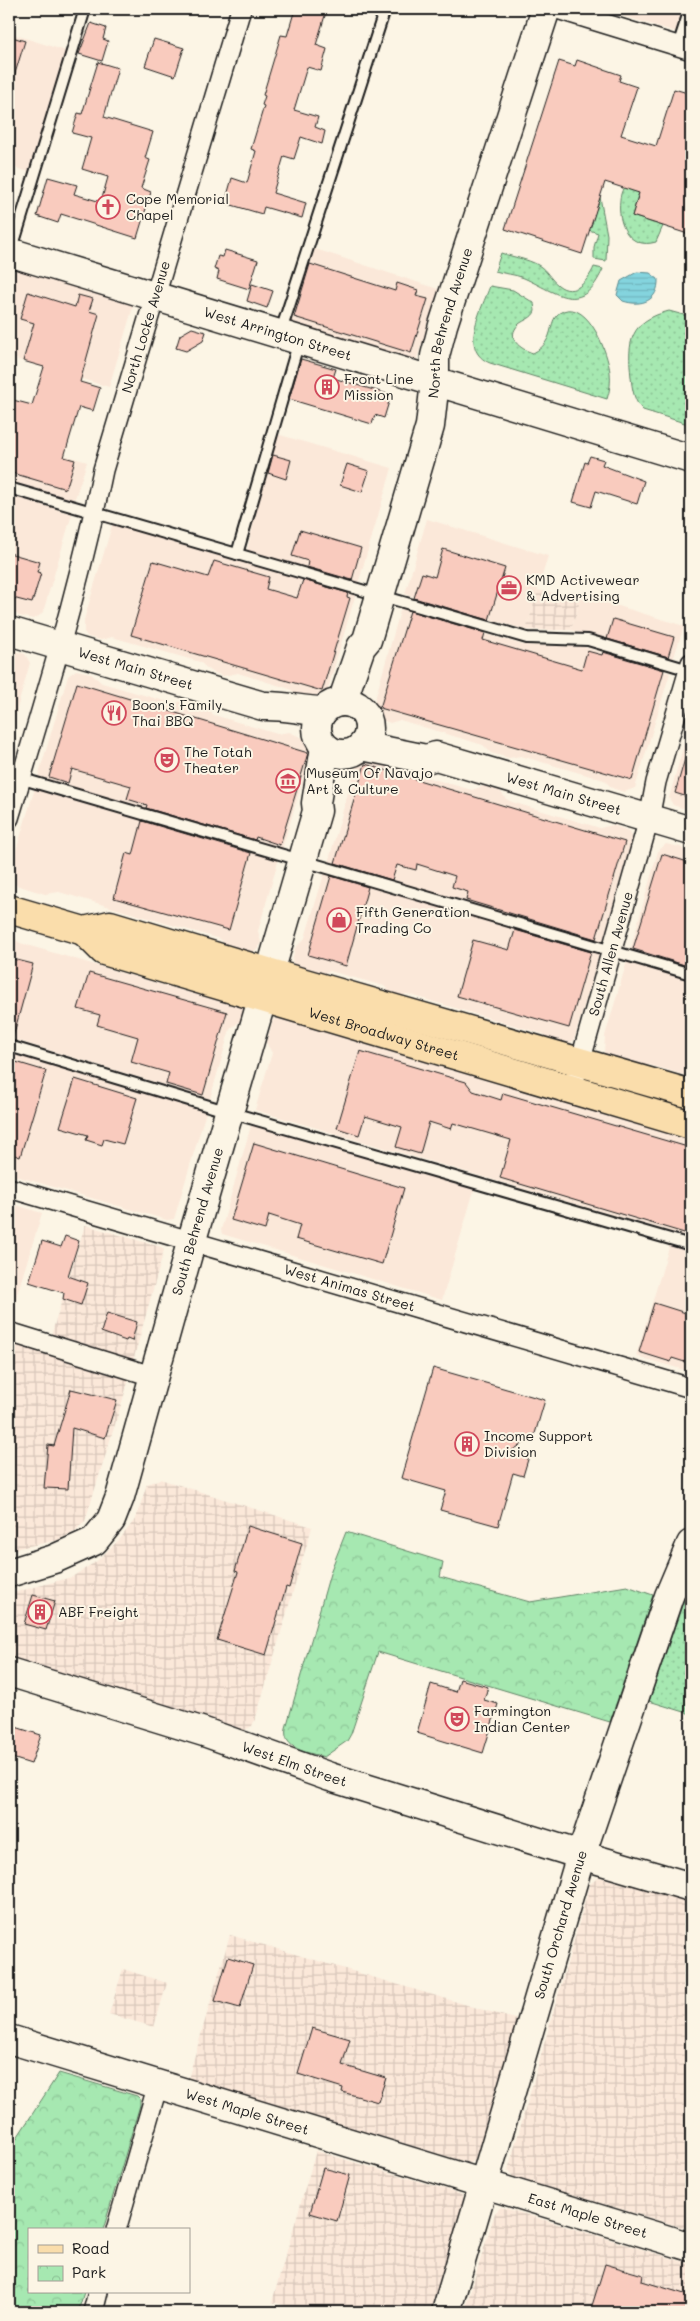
<svg xmlns="http://www.w3.org/2000/svg" width="700" height="2321" font-family="Mali,sans-serif">
<style>
.built{fill:#fbe8d9}
.industrial{fill:url(#industrial-grid)}
.grass{fill:url(#grass-dots);stroke:#618266}
.park{fill:url(#park-crowns);stroke:#618266}
.water{fill:url(#water-rules);stroke:#5a8a90}
.building{fill:#f9cbbe;stroke:#1c1c1c}
.lines{fill:none;stroke-linecap:round;stroke-linejoin:round}
.lane-casing{stroke:#1c1c1c;stroke-width:14}
.street-casing{stroke:#1c1c1c;stroke-width:22}
.secondary-casing{stroke:#1c1c1c;stroke-width:31}
.primary-casing{stroke:#1c1c1c;stroke-width:31}
.lane{stroke:#fcf5e5;stroke-width:10}
.street{stroke:#fcf5e5;stroke-width:19}
.secondary{stroke:#fcf5e5;stroke-width:28}
.primary{stroke:#faddab;stroke-width:28}
.labels{text-anchor:middle;stroke-width:4;stroke-linejoin:round;paint-order:stroke}
.poi-label{font-size:14px;fill:#1c1c1c;stroke:#fcf5e5;text-anchor:start}
.street-label{font-size:14px;fill:#1c1c1c;stroke:#fcf5e5}
</style>
<defs>
<pattern id="industrial-grid" width="8" height="8" patternUnits="userSpaceOnUse" patternTransform="scale(1.25)"><rect width="8" height="8" fill="#fbe8d9"/><path d="M0 4h8M4 0v8" fill="none" stroke="#d7c6ba"/></pattern>
<pattern id="grass-dots" width="8" height="8" patternUnits="userSpaceOnUse" patternTransform="scale(1.25)"><rect width="8" height="8" fill="#a6e8b1"/><path d="M2 2h.1M6 6h.1" fill="none" stroke="#8ec698" stroke-width="1.8" stroke-linecap="round"/></pattern>
<pattern id="park-crowns" width="20" height="18" patternUnits="userSpaceOnUse" patternTransform="scale(1.25)"><rect width="20" height="18" fill="#a6e8b1"/><path d="M2 6a3 3 0 1 1 6 0M12 15a3 3 0 1 1 6 0" fill="none" stroke="#8ec698"/></pattern>
<pattern id="water-rules" width="6" height="5" patternUnits="userSpaceOnUse" patternTransform="scale(1.25)"><rect width="6" height="5" fill="#84d4de"/><path d="M0 2.5h6" fill="none" stroke="#71b5be"/></pattern>
</defs>
<rect width="100%" height="100%" fill="#fcf5e5"/>
<filter id="ink" filterUnits="userSpaceOnUse"><feTurbulence type="fractalNoise" baseFrequency=".02" numOctaves="2"/><feDisplacementMap in="SourceGraphic" scale="10" xChannelSelector="R" yChannelSelector="G"/><feConvolveMatrix kernelMatrix="1 2 1 2 8 2 1 2 1" color-interpolation-filters="sRGB"/></filter>
<g filter="url(#ink)">
<g class="built">
<polygon points="600,9 684,9 676,32"/>
<polygon points="9,33 66,51 29,172 9,166"/>
<polygon points="303,245 438,289 439,294 416,361 279,321"/>
<polygon points="17,265 132,302 133,307 109,387 9,357 9,293"/>
<polygon points="277,434 392,468 358,584 247,551 265,473"/>
<polygon points="9,438 87,462 75,498 70,500 9,481"/>
<polygon points="9,495 72,514 43,612 39,616 33,619 19,616 9,607"/>
<polygon points="427,519 548,556 526,630 405,594"/>
<polygon points="113,522 356,593 326,695 320,698 300,697 290,689 238,673 223,676 210,671 200,662 112,637 101,640 88,637 84,632 84,620"/>
<polygon points="581,598 612,604 684,626 673,660 571,630"/>
<polygon points="401,608 523,645 584,647 670,673 635,788 624,792 612,788 604,780 521,756 509,758 491,753 483,745 400,720 390,723 383,720 375,708 374,703"/>
<polygon points="9,650 25,654 30,663 9,737"/>
<polygon points="76,670 90,673 102,683 175,704 185,699 201,704 214,715 277,734 289,732 307,740 312,750 282,849 38,777 68,676"/>
<polygon points="691,719 691,809 688,810 673,805 669,798"/>
<polygon points="362,759 472,790 484,786 500,791 506,799 512,802 600,828 613,825 629,831 632,840 603,942 328,863 355,768"/>
<polygon points="35,788 279,858 258,931 261,942 258,949 250,953 227,946 220,939 59,892 45,894 13,884 9,874"/>
<polygon points="666,844 680,847 691,855 691,969 630,951 658,851"/>
<polygon points="325,871 600,952 574,1040 566,1045 547,1040 544,1034 407,994 401,996 393,995 384,986 330,971 319,974 296,968 292,961 295,948 305,938"/>
<polygon points="9,935 20,943 202,996 214,995 241,1004 245,1011 243,1019 230,1029 210,1099 9,1038"/>
<polygon points="627,961 691,981 691,1077 650,1065 643,1067 608,1057 604,1053 605,1036"/>
<polygon points="280,1015 323,1031 691,1139 691,1238 255,1110 272,1053 266,1042 273,1020"/>
<polygon points="9,1053 206,1112 174,1219 167,1220 9,1174"/>
<polygon points="252,1122 475,1187 442,1300 222,1234 221,1230"/>
<polygon points="9,1203 42,1213 9,1320"/>
<polygon points="670,1244 691,1250 691,1372 636,1356"/>
</g>
<g class="industrial">
<polygon points="538,590 581,598 571,630 526,630"/>
<polygon points="85,1225 161,1247 164,1250 133,1361 51,1336"/>
<polygon points="9,1340 130,1376 85,1521 75,1531 59,1540 9,1550"/>
<polygon points="160,1479 312,1527 256,1717 252,1726 245,1730 239,1730 9,1657 9,1594 72,1577 97,1561 120,1539 136,1518 147,1484"/>
<polygon points="599,1877 691,1902 691,2230 513,2177 508,2170 590,1884"/>
<polygon points="230,1935 518,2020 476,2159 469,2163 188,2079"/>
<polygon points="123,1969 167,1983 154,2027 109,2014"/>
<polygon points="316,2151 455,2192 463,2196 464,2205 431,2312 306,2312 272,2302"/>
<polygon points="501,2207 691,2264 691,2312 464,2312 495,2213"/>
</g>
<g class="grass">
<path d="M626 181 640 189 632 216 663 226 656 242C629 250 617 224 620 200 620 194 624 187 626 181Z"/>
<polygon points="600,197 607,235 606,261 594,259 594,247 598,233 589,230"/>
<path d="M501 253C512 257 528 259 538 265 547 270 550 279 558 285 574 298 588 281 594 267L603 269C582 317 557 293 524 278 514 274 505 274 495 271Z"/>
<path d="M490 286 513 290 534 303C534 304 535 310 535 311 533 318 524 320 519 324 505 338 520 349 533 353 539 350 544 346 547 340 553 330 550 316 563 311 589 301 608 354 610 372 611 382 610 390 607 399L490 363C458 350 482 309 490 286Z"/>
<path d="M669 311 691 317V425L643 410C634 402 632 388 631 377 627 341 630 321 669 311Z"/>
<polygon points="691,1580 691,1714 649,1701"/>
</g>
<g class="park">
<path d="M346 1532 443 1562 440 1577 530 1602 627 1586 653 1595 610 1722 378 1652 351 1734 347 1741 324 1757C308 1752 282 1750 286 1728L331 1570Z"/>
<polygon points="59,2073 137,2096 140,2099 140,2105 103,2230 29,2230 29,2292 84,2292 78,2312 9,2312 9,2150"/>
</g>
<path class="water" d="M637 272 650 273 658 279C659 301 641 307 623 301L617 295 621 281Z"/>
<g class="building">
<polygon points="295,9 327,9 316,45 327,49 321,71 307,67 294,110 318,117 315,127 325,131 322,144 301,137 294,159 284,156 273,193 306,203 302,218 264,207 262,214 225,203 232,178 247,183 256,151 251,149 264,106 262,105 265,96 263,95 281,35 287,36"/>
<polygon points="91,23 106,28 103,39 108,41 102,61 79,54"/>
<polygon points="9,36 25,41 12,83 9,83"/>
<polygon points="154,39 184,48 175,76 145,66"/>
<polygon points="577,60 621,75 619,81 637,87 621,135 656,146 674,89 691,94 691,235 632,216 639,193 605,182 582,254 505,229 559,61 575,66"/>
<polygon points="98,62 118,68 104,117 153,132 145,158 150,160 141,188 151,192 137,238 61,214 58,223 37,216 48,177 77,185 74,194 101,202 108,177 82,169 91,138 72,133 78,113 82,114"/>
<polygon points="225,250 258,260 249,289 217,279 219,271 214,269 218,256 223,257"/>
<polygon points="310,264 395,291 397,283 418,290 416,296 428,299 411,353 294,317"/>
<polygon points="252,284 273,291 267,308 247,301"/>
<polygon points="28,292 75,307 78,295 93,299 89,311 99,314 80,382 100,388 93,411 79,407 64,457 75,460 66,489 9,472 9,399 32,405 44,367 23,361 34,323 20,319"/>
<polygon points="192,328 206,332 203,341 186,351 176,348 180,335"/>
<polygon points="301,359 336,369 333,378 391,395 384,418 375,415 372,424 289,399"/>
<polygon points="273,455 291,460 286,479 268,473"/>
<polygon points="590,456 604,460 602,465 644,481 637,504 596,491 591,507 573,502 585,462 587,463"/>
<polygon points="347,464 369,471 362,492 340,485"/>
<polygon points="300,530 361,548 352,580 307,567 308,561 292,556"/>
<polygon points="443,549 505,568 489,620 414,598 422,573 435,577"/>
<polygon points="9,553 40,562 37,572 41,573 32,603 9,597"/>
<polygon points="153,561 208,577 214,561 269,577 266,589 297,598 303,580 348,593 347,597 350,598 322,691 131,635"/>
<polygon points="410,611 485,633 483,640 582,669 587,651 602,655 603,652 664,670 632,780 380,708"/>
<polygon points="613,619 674,637 668,657 607,639"/>
<polygon points="77,683 308,753 280,845 256,837 255,840 146,808 147,805 127,799 131,786 72,769 68,783 49,777"/>
<polygon points="687,752 691,752 691,798 675,793"/>
<polygon points="365,764 625,842 596,939 466,900 468,892 452,887 455,876 417,864 416,870 397,865 392,880 335,863"/>
<polygon points="142,821 251,853 229,930 114,898 126,853 133,855"/>
<polygon points="662,854 691,863 691,967 633,949"/>
<polygon points="331,876 368,887 346,966 308,955"/>
<polygon points="515,930 591,952 569,1028 457,996 473,940 509,950"/>
<polygon points="9,958 33,964 13,1037 9,1037"/>
<polygon points="89,973 227,1012 203,1095 166,1084 169,1073 131,1062 138,1037 97,1025 100,1015 78,1009"/>
<polygon points="360,1051 466,1082 473,1091 501,1100 503,1093 691,1148 691,1235 500,1178 511,1140 453,1123 451,1129 429,1122 420,1154 396,1147 402,1127 365,1116 359,1135 337,1128"/>
<polygon points="9,1060 46,1071 20,1157 9,1153"/>
<polygon points="75,1079 137,1098 123,1144 104,1139 102,1145 86,1140 88,1135 60,1127"/>
<polygon points="254,1143 404,1188 382,1264 296,1239 300,1225 269,1215 265,1230 231,1220"/>
<polygon points="65,1236 79,1241 68,1276 88,1283 81,1305 63,1299 64,1293 29,1282 42,1241 61,1247"/>
<polygon points="654,1303 689,1314 691,1364 672,1358 671,1362 639,1352"/>
<polygon points="107,1313 137,1322 132,1341 127,1339 126,1341 101,1332"/>
<polygon points="433,1368 545,1400 534,1437 511,1451 529,1456 523,1476 513,1473 498,1526 440,1510 446,1491 401,1478"/>
<polygon points="71,1389 117,1400 105,1438 72,1428 68,1489 44,1488 48,1445 54,1446"/>
<polygon points="248,1526 302,1543 289,1588 286,1587 266,1655 217,1640 238,1572 235,1571"/>
<polygon points="33,1595 55,1601 46,1630 24,1624"/>
<polygon points="460,1679 488,1687 484,1700 498,1704 483,1753 417,1733 431,1684 456,1692"/>
<polygon points="9,1725 41,1735 31,1764 9,1757"/>
<polygon points="228,1957 253,1965 240,2008 215,2001"/>
<polygon points="312,2028 350,2039 342,2065 386,2078 378,2102 342,2092 343,2088 298,2074"/>
<polygon points="323,2168 350,2175 337,2221 310,2213"/>
<polygon points="605,2264 643,2275 642,2281 691,2296 691,2312 590,2312"/>
</g>
<g class="lines">
<g class="lane-casing">
<g id="lane">
<polyline points="678,46 690,9"/>
<polyline points="11,252 85,9"/>
<polyline points="280,334 385,9"/>
<polyline points="9,488 527,638 588,640 689,670"/>
<polyline points="237,554 299,341"/>
<polyline points="9,775 691,974"/>
<polyline points="9,1046 229,1112 691,1245"/>
</g>
</g>
<g class="street-casing">
<g id="street">
<polyline points="557,9 691,50"/>
<path id="s1" d="M9 818C44 703 79 588 103 470L241 9"/>
<path id="s2" d="M577 1073 649 819 656 782 691 663"/>
<path id="s3" d="M9 1188 691 1388"/>
<polyline points="9,1332 155,1377"/>
<polyline points="116,2230 158,2084"/>
<polyline points="93,2312 98,2292"/>
</g>
</g>
<g class="secondary-casing">
<g id="secondary">
<path id="s4" d="M9 252 691 459"/>
<path id="s5" d="M9 631 263 706C284 705 303 711 323 711"/>
<path id="s6" d="M342 702 361 647 367 640 430 426 435 381V356L443 325 546 9"/>
<circle cx="343" cy="728" r="26"/>
<path id="s7" d="M362 746 426 759 436 756 691 831"/>
<path id="s8" d="M9 1573 54 1559 94 1541 111 1520 120 1497 191 1243 317 811 316 803 325 747"/>
<path id="s9" d="M9 1672 204 1732 330 1777 581 1855 691 1887"/>
<path id="s10" d="M9 2039 691 2247"/>
<path id="s11" d="M446 2312 581 1855 669 1596 691 1544"/>
</g>
</g>
<g class="primary-casing">
<g id="primary">
<polyline points="9,909 84,931 110,925 301,982 691,1094"/>
<path id="s12" d="M84 931 104 951 691 1125"/>
</g>
</g>
<use href="#lane" class="lane"/>
<use href="#street" class="street"/>
<use href="#secondary" class="secondary"/>
<use href="#primary" class="primary"/>
</g>
</g>
<defs>
<g id="church-ring" transform="scale(1.25)"><circle r="9.5" fill="#fcf5e5" stroke="#d1495b" stroke-width="1.5"/><path d="M-1.2-6h2.4v3.5h3.3v2.4h-3.3V6h-2.4V-.1h-3.3v-2.4h3.3Z" fill="#d1495b"/></g>
<g id="building-ring" transform="scale(1.25)"><circle r="9.5" fill="#fcf5e5" stroke="#d1495b" stroke-width="1.5"/><path d="M-4-6H4V6H1V3H-1V6H-4ZM-2.5-4.3h1.7v1.8h-1.7ZM.8-4.3h1.7v1.8H.8ZM-2.5-1h1.7V.8h-1.7ZM.8-1h1.7V.8H.8Z" fill="#d1495b"/></g>
<g id="office-ring" transform="scale(1.25)"><circle r="9.5" fill="#fcf5e5" stroke="#d1495b" stroke-width="1.5"/><path d="M-6-3h4V-5.5h4V-3h4V5H-6ZM-1-4.5V-3h2v-1.5ZM-6 0V1H6V0Z" fill="#d1495b"/></g>
<g id="restaurant-ring" transform="scale(1.25)"><circle r="9.5" fill="#fcf5e5" stroke="#d1495b" stroke-width="1.5"/><path d="M-5-6h1v4h1v-4h1v4h1v-4h1v5L-1.5 .5V6h-2V.5L-5-1ZM5-6V6H3V1.5H1.5Q1.5-4 5-6Z" fill="#d1495b"/></g>
<g id="theatre-ring" transform="scale(1.25)"><circle r="9.5" fill="#fcf5e5" stroke="#d1495b" stroke-width="1.5"/><path d="M-5-5.5Q0-4 5-5.5V0Q5 5 0 6Q-5 5-5 0ZM-3.3-2.5H-1v1.5H-3.3ZM1-2.5H3.3v1.5H1ZM-2.8 1Q0 5.5 2.8 1Z" fill="#d1495b"/></g>
<g id="museum-ring" transform="scale(1.25)"><circle r="9.5" fill="#fcf5e5" stroke="#d1495b" stroke-width="1.5"/><path d="M0-6L6-3V-2H-6V-3ZM-5-1h2V3h-2ZM-1-1h2V3h-2ZM3-1h2V3H3ZM-6 4H6V6H-6Z" fill="#d1495b"/></g>
<g id="shop-ring" transform="scale(1.25)"><circle r="9.5" fill="#fcf5e5" stroke="#d1495b" stroke-width="1.5"/><path d="M-5-2.5h2.3a2.7 3.5 0 0 1 5.4 0H5L5.5 6h-11ZM-1.5-2.5h3a1.5 2.3 0 0 0-3 0Z" fill="#d1495b"/></g>
</defs>
<g fill-rule="evenodd">
<use href="#church-ring" x="108" y="207"/>
<use href="#building-ring" x="327" y="387"/>
<use href="#office-ring" x="509" y="588"/>
<use href="#restaurant-ring" x="114" y="713"/>
<use href="#theatre-ring" x="167" y="760"/>
<use href="#museum-ring" x="288" y="781"/>
<use href="#shop-ring" x="339" y="920"/>
<use href="#building-ring" x="467" y="1444"/>
<use href="#building-ring" x="40" y="1612"/>
<use href="#theatre-ring" x="457" y="1719"/>
</g>
<g class="labels">
<g class="poi-label">
<text x="126" y="204">Cope Memorial<tspan x="126" dy="16">Chapel</tspan></text>
<text x="344" y="384">Front Line<tspan x="344" dy="16">Mission</tspan></text>
<text x="526" y="585">KMD Activewear<tspan x="526" dy="16">&amp; Advertising</tspan></text>
<text x="132" y="710">Boon's Family<tspan x="132" dy="16">Thai BBQ</tspan></text>
<text x="184" y="757">The Totah<tspan x="184" dy="16">Theater</tspan></text>
<text x="306" y="778">Museum Of Navajo<tspan x="306" dy="16">Art &amp; Culture</tspan></text>
<text x="356" y="917">Fifth Generation<tspan x="356" dy="16">Trading Co</tspan></text>
<text x="484" y="1441">Income Support<tspan x="484" dy="16">Division</tspan></text>
<text x="58" y="1617">ABF Freight</text>
<text x="474" y="1716">Farmington<tspan x="474" dy="16">Indian Center</tspan></text>
</g>
<g class="street-label">
<text dy="5" stroke="none"><textPath href="#s6" startOffset="396">North Behrend Avenue</textPath></text>
<text dy="5" stroke="none"><textPath href="#s1" startOffset="510">North Locke Avenue</textPath></text>
<text dy="5" stroke="none"><textPath href="#s4" startOffset="281">West Arrington Street</textPath></text>
<text dy="5" stroke="none"><textPath href="#s5" startOffset="132">West Main Street</textPath></text>
<text dy="5" stroke="none"><textPath href="#s7" startOffset="209">West Main Street</textPath></text>
<text dy="5" stroke="none"><textPath href="#s2" startOffset="124">South Allen Avenue</textPath></text>
<text dy="5" stroke="none"><textPath href="#s12" startOffset="320">West Broadway Street</textPath></text>
<text dy="5" stroke="none"><textPath href="#s8" startOffset="429">South Behrend Avenue</textPath></text>
<text dy="5" stroke="none"><textPath href="#s3" startOffset="355">West Animas Street</textPath></text>
<text dy="5" stroke="none"><textPath href="#s9" startOffset="300">West Elm Street</textPath></text>
<text dy="5" stroke="none"><textPath href="#s11" startOffset="404">South Orchard Avenue</textPath></text>
<text dy="5" stroke="none"><textPath href="#s10" startOffset="249">West Maple Street</textPath></text>
<text dy="5" stroke="none"><textPath href="#s10" startOffset="605">East Maple Street</textPath></text>
</g>
</g>
<rect width="700" height="2321" fill="none" stroke="#fcf5e5" stroke-width="30"/>
<rect x="15" y="15" width="670" height="2291" fill="none" stroke="#1c1c1c" stroke-width="2" filter="url(#ink)"/>
<rect x="28" y="2228" width="162" height="65" fill="#fcf5e5" stroke="#a29e95"/>
<rect x="38" y="2245" width="25" height="8" fill="#faddab" stroke="#a29e95"/>
<text x="72" y="2254" font-size="15" fill="#1c1c1c">Road</text>
<rect x="38" y="2266" width="25" height="15" fill="url(#park-crowns)" stroke="#a29e95"/>
<text x="72" y="2278" font-size="15" fill="#1c1c1c">Park</text>
</svg>
